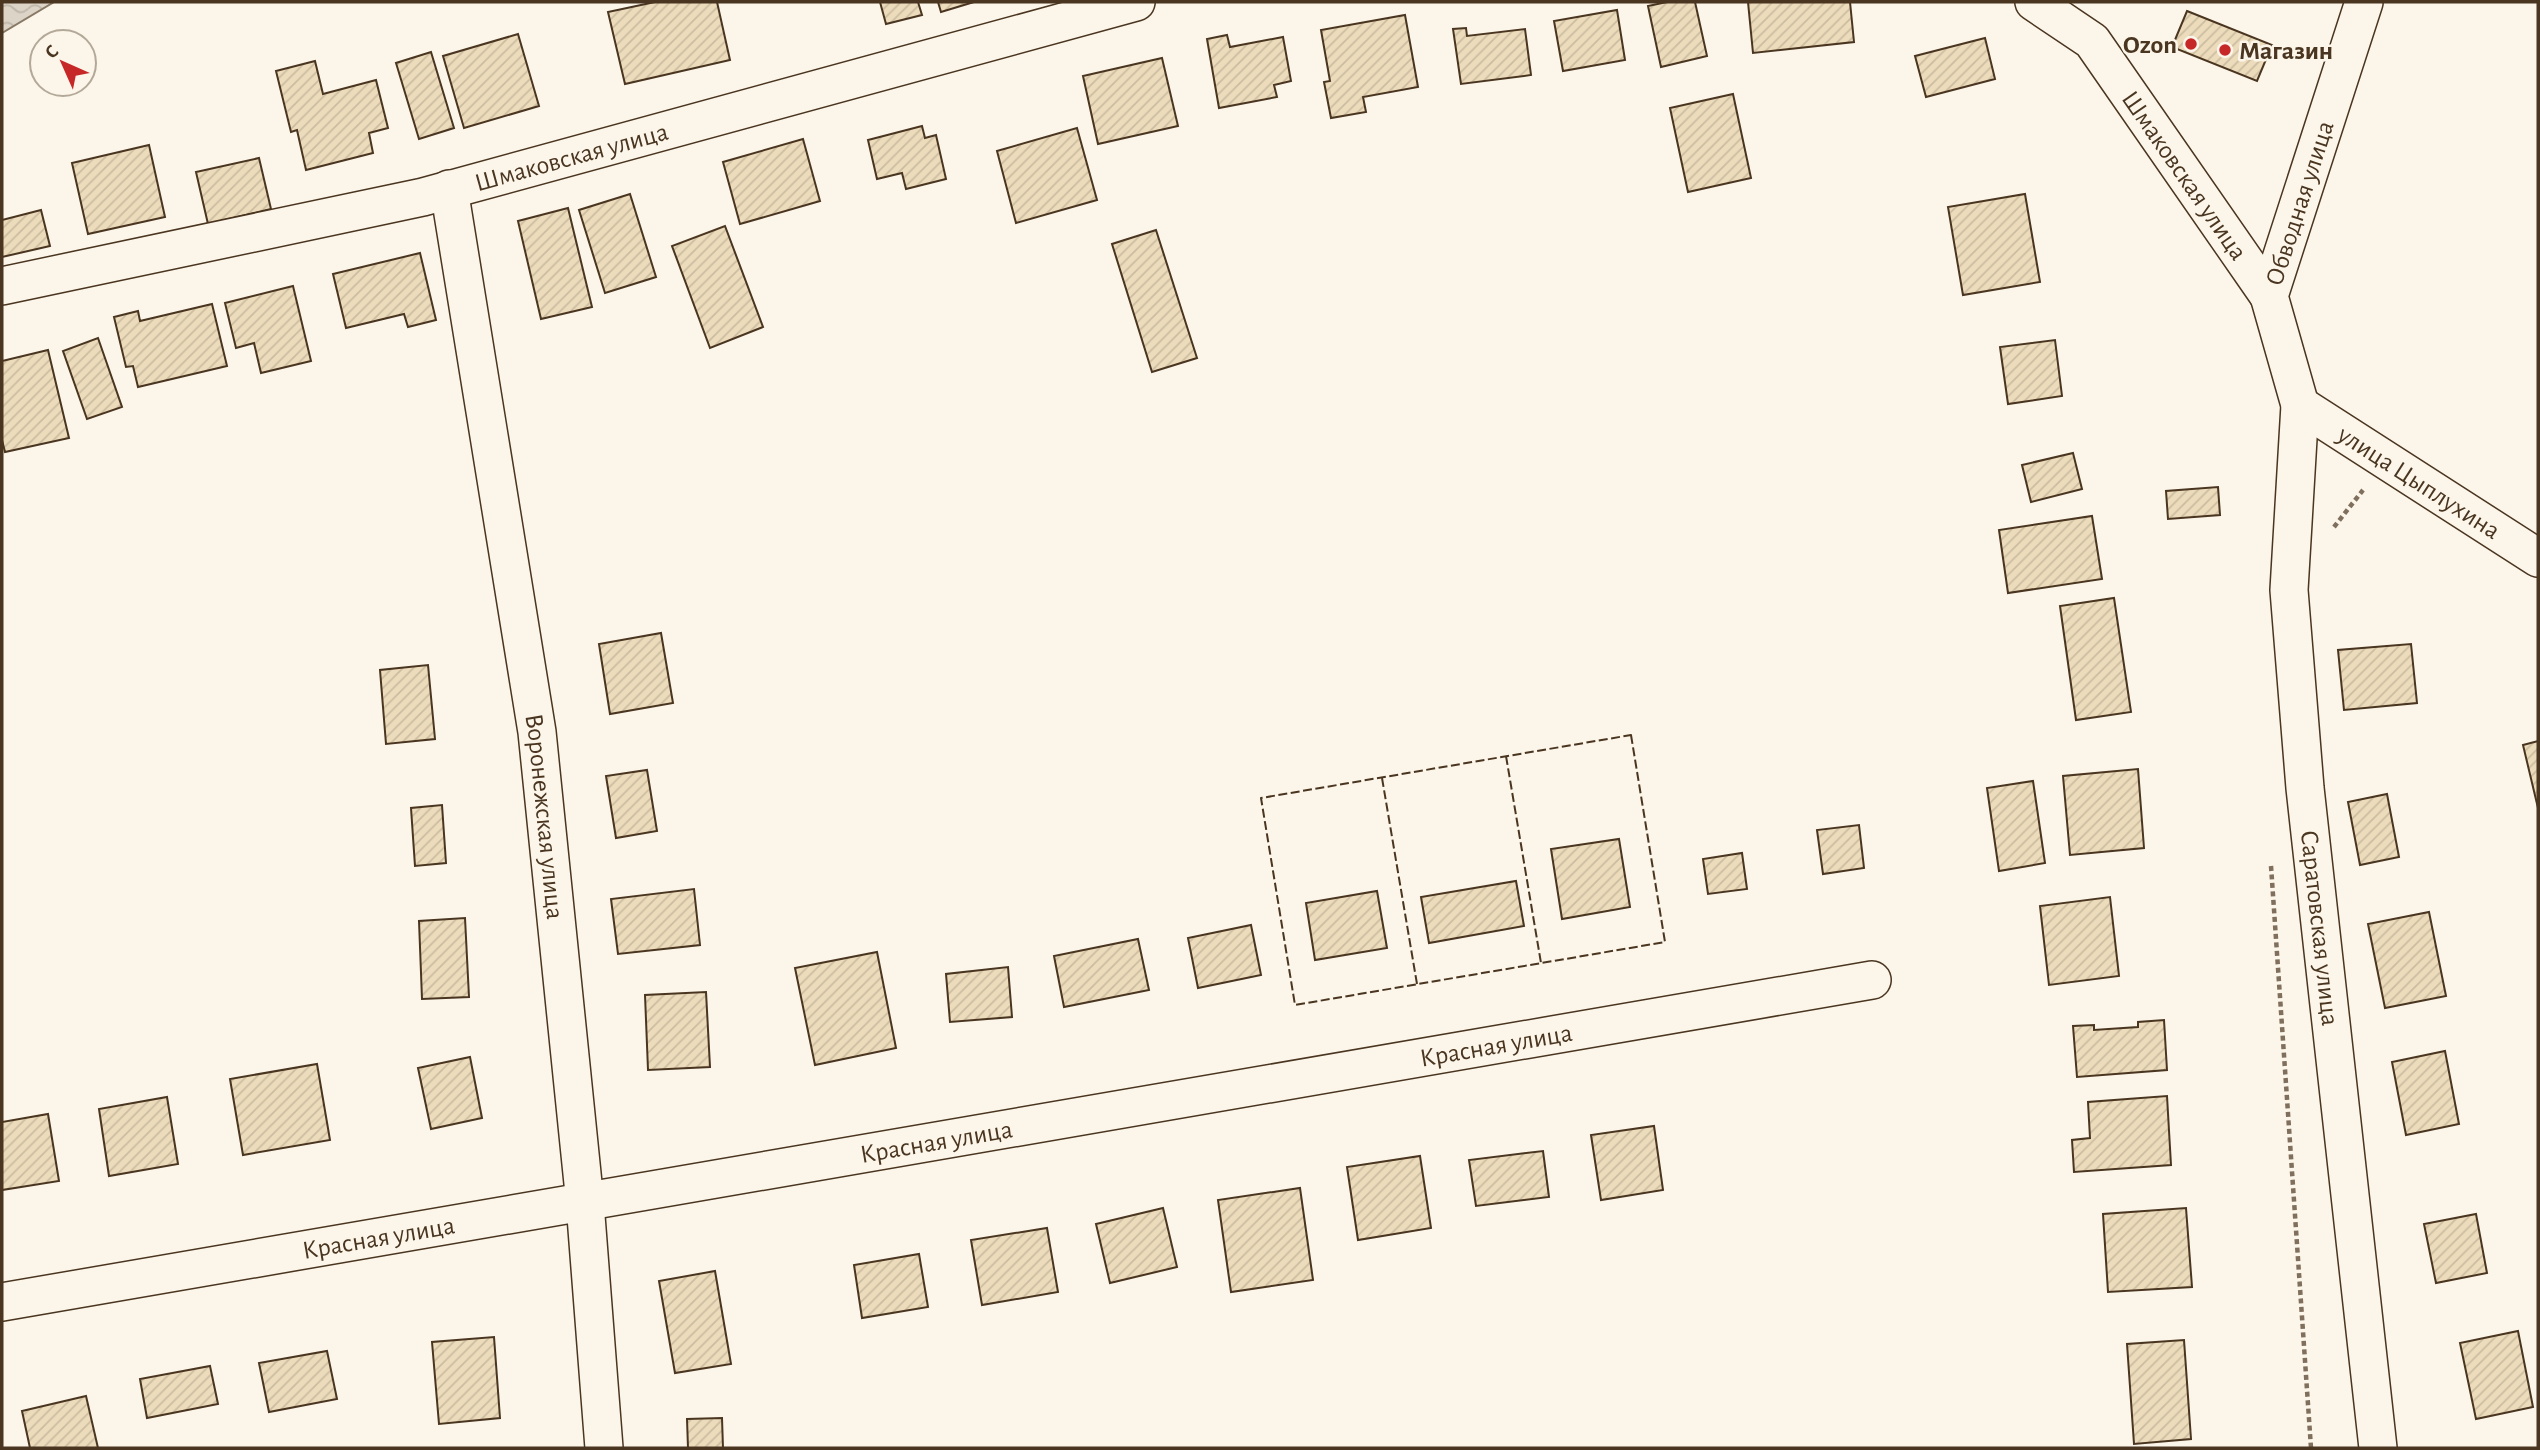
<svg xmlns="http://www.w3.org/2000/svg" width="2540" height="1450" font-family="'Alegreya Sans',sans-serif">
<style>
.water{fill:url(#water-waves);stroke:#887966;stroke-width:2}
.building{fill:url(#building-hatch);stroke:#4a3520;stroke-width:2}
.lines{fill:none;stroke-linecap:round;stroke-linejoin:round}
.minor-casing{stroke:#4a3520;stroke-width:40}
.path{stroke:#7f6f5c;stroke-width:4.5;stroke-dasharray:5 3.5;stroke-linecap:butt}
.minor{stroke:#fbf6e9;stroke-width:37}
.fence{stroke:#4a3520;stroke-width:2;stroke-dasharray:9 3.5;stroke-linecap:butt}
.poi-dot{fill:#c62828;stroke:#fbf6e9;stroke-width:2.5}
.labels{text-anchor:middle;stroke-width:5;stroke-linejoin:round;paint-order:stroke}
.poi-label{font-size:26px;font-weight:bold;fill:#4a3520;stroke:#fbf6e9;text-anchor:end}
.street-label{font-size:26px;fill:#4a3520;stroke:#fbf6e9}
</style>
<defs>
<pattern id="water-waves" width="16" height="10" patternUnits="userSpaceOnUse" patternTransform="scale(1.75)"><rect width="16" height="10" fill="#dcd4c6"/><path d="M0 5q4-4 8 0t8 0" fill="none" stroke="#beb7aa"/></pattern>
<pattern id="building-hatch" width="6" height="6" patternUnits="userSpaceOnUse" patternTransform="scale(1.75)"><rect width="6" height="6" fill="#ecdcbc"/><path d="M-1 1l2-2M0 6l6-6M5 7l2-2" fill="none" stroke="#ccbda1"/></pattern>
</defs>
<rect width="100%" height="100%" fill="#fbf6e9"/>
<polygon class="water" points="2,2 54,2 2,33"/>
<g class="building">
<polygon points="655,2 717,2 730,60 625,84 608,12"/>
<polygon points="880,2 918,2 922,15 886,24"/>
<polygon points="938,2 974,2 941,12"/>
<polygon points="1667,2 1695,2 1707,56 1661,67 1648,6"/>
<polygon points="1748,2 1850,2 1854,42 1753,53"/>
<polygon points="1617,10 1625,60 1563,71 1554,21"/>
<polygon points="2187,11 2272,45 2257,81 2172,47"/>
<polygon points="1405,15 1418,87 1363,97 1366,112 1331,118 1324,82 1330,81 1321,30"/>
<polygon points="1466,28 1467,36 1525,29 1531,75 1461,84 1453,29"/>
<polygon points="518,34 539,106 464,128 443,56"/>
<polygon points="1227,35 1230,47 1283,37 1291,81 1274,85 1277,97 1219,108 1207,39"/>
<polygon points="1985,38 1995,79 1926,97 1915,56"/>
<polygon points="431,52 454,128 419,139 396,63"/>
<polygon points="1162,58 1178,126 1098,144 1083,76"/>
<polygon points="315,61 323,94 376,80 388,128 369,133 373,153 306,170 297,130 291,132 276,71"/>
<polygon points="1733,94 1751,178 1688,192 1670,108"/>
<polygon points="922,126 925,138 936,135 946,179 906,189 902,173 877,179 868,140"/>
<polygon points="1077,128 1097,200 1016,223 997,151"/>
<polygon points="803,139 820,201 740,224 723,162"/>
<polygon points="149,145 165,217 88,234 72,163"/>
<polygon points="259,158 271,209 208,224 196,172"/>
<polygon points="630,194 656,277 605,293 579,210"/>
<polygon points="2025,194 2040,282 1963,295 1948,207"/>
<polygon points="568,208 592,307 541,319 518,221"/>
<polygon points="41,210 50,246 2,257 2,220"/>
<polygon points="725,226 763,327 710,348 672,246"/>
<polygon points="1156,230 1197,358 1152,372 1112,244"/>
<polygon points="420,253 436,320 408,327 404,314 346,328 333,274"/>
<polygon points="293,286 311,361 261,373 254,343 236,348 225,303"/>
<polygon points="212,304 227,366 138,387 133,366 126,367 114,317 138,311 140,321"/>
<polygon points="98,338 122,407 87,419 63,351"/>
<polygon points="2055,340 2062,396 2008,404 2000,347"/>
<polygon points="48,350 69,438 5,452 2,440 2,361"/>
<polygon points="2073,453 2082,489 2031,502 2022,465"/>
<polygon points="2218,487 2220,515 2168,519 2166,491"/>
<polygon points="2092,516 2102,579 2008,593 1999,530"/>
<polygon points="2114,598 2131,712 2076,720 2060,606"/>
<polygon points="661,633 673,703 610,714 599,644"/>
<polygon points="2411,644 2417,703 2344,710 2338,650"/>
<polygon points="428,665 435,739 386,744 380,670"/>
<polygon points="2538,741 2538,808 2523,745"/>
<polygon points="2138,769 2144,848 2070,855 2063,776"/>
<polygon points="647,770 657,831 616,838 606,776"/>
<polygon points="2033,781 2045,863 1999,871 1987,788"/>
<polygon points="2387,794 2399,857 2360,865 2348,802"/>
<polygon points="442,805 446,863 415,866 411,808"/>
<polygon points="1859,825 1864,868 1823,874 1817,830"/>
<polygon points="1619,839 1630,907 1562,919 1551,849"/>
<polygon points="1742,853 1747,889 1708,894 1703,859"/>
<polygon points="1516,881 1524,926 1429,943 1421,897"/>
<polygon points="694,889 700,945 618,954 611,899"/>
<polygon points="1377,891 1387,948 1315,960 1306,903"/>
<polygon points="2110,897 2119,976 2049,985 2040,906"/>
<polygon points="2429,912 2446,996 2385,1008 2368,924"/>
<polygon points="465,918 469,997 422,999 419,921"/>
<polygon points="1251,925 1261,975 1198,988 1188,938"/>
<polygon points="1138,939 1149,990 1064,1007 1054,956"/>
<polygon points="877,952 896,1048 815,1065 795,968"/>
<polygon points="1008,967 1012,1017 950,1022 946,974"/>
<polygon points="706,992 710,1067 648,1070 645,995"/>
<polygon points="2164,1020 2167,1070 2077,1077 2073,1026 2094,1025 2094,1030 2138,1027 2138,1022"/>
<polygon points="2445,1051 2459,1124 2406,1135 2392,1062"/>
<polygon points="470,1057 482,1118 431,1129 418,1068"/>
<polygon points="317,1064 330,1140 243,1155 230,1079"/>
<polygon points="2167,1096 2171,1165 2074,1172 2072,1140 2090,1138 2088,1102"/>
<polygon points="167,1097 178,1164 109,1176 99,1109"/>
<polygon points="48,1114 59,1181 2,1190 2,1122"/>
<polygon points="1654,1126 1663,1190 1601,1200 1591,1135"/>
<polygon points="1543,1151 1549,1197 1476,1206 1469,1160"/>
<polygon points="1420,1156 1431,1228 1358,1240 1347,1167"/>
<polygon points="1300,1188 1313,1280 1231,1292 1218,1200"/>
<polygon points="1163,1208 1177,1267 1110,1283 1096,1224"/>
<polygon points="2186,1208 2192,1287 2108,1292 2103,1214"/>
<polygon points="2476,1214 2487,1273 2436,1283 2424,1224"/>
<polygon points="1047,1228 1058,1292 982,1305 971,1240"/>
<polygon points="919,1254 928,1307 862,1318 854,1265"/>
<polygon points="715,1271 731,1364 675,1373 659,1281"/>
<polygon points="2518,1331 2533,1407 2476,1419 2460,1343"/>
<polygon points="494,1337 500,1418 439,1424 432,1342"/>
<polygon points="2184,1340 2191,1439 2134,1444 2127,1344"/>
<polygon points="327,1351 337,1399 269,1412 259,1363"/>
<polygon points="210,1366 218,1404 147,1418 140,1379"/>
<polygon points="86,1396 98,1448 30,1448 22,1411"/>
<polygon points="722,1418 723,1448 688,1448 687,1419"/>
</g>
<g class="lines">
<g class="minor-casing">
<g id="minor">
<path id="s1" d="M2034 2 2092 41 2269 296"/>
<path id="s2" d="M2364 2 2269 296 2300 405 2289 590 2305 788 2378 1448"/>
<path id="s3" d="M449 189 537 732 585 1203 604 1448"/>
<path id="s4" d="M2 286 423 197 1136 2"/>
<path id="s5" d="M2300 405 2538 558"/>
<path id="s6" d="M2 1302 1872 980"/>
</g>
</g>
<g class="path">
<polyline points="2334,527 2363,490"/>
<polyline points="2271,866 2311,1448"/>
</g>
<use href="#minor" class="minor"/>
<g class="fence">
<polygon points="1631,735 1665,942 1295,1005 1261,798"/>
<polyline points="1506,756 1541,963"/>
<polyline points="1382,778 1417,984"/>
</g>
</g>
<g class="poi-dot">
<circle cx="2191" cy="44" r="7"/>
<circle cx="2225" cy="50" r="7"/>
</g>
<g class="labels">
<g class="poi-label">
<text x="2177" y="53">Ozon</text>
<text x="2239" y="59" text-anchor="start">Магазин</text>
</g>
<g class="street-label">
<text dy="9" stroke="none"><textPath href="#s4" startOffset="584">Шмаковская улица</textPath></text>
<text dy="9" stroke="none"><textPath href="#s1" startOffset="233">Шмаковская улица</textPath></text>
<text transform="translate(2299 203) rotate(-72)" y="9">Обводная улица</text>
<text dy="9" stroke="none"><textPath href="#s5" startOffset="142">улица Цыплухина</textPath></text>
<text dy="9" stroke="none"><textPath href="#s3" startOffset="635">Воронежская улица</textPath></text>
<text dy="9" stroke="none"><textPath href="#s2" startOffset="947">Саратовская улица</textPath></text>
<text dy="9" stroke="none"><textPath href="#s6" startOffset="1516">Красная улица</textPath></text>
<text dy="9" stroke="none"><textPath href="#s6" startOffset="948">Красная улица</textPath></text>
<text dy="9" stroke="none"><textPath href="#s6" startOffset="382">Красная улица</textPath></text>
</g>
</g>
<rect width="2540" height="1450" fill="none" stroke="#4a3520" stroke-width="7"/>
<g transform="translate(63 63) rotate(315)"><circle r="33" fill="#fbf6e9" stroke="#b4a999" stroke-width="2"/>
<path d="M0-5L12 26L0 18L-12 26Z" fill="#c62828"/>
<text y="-10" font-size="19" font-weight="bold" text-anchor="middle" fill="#4a3520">С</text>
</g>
</svg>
